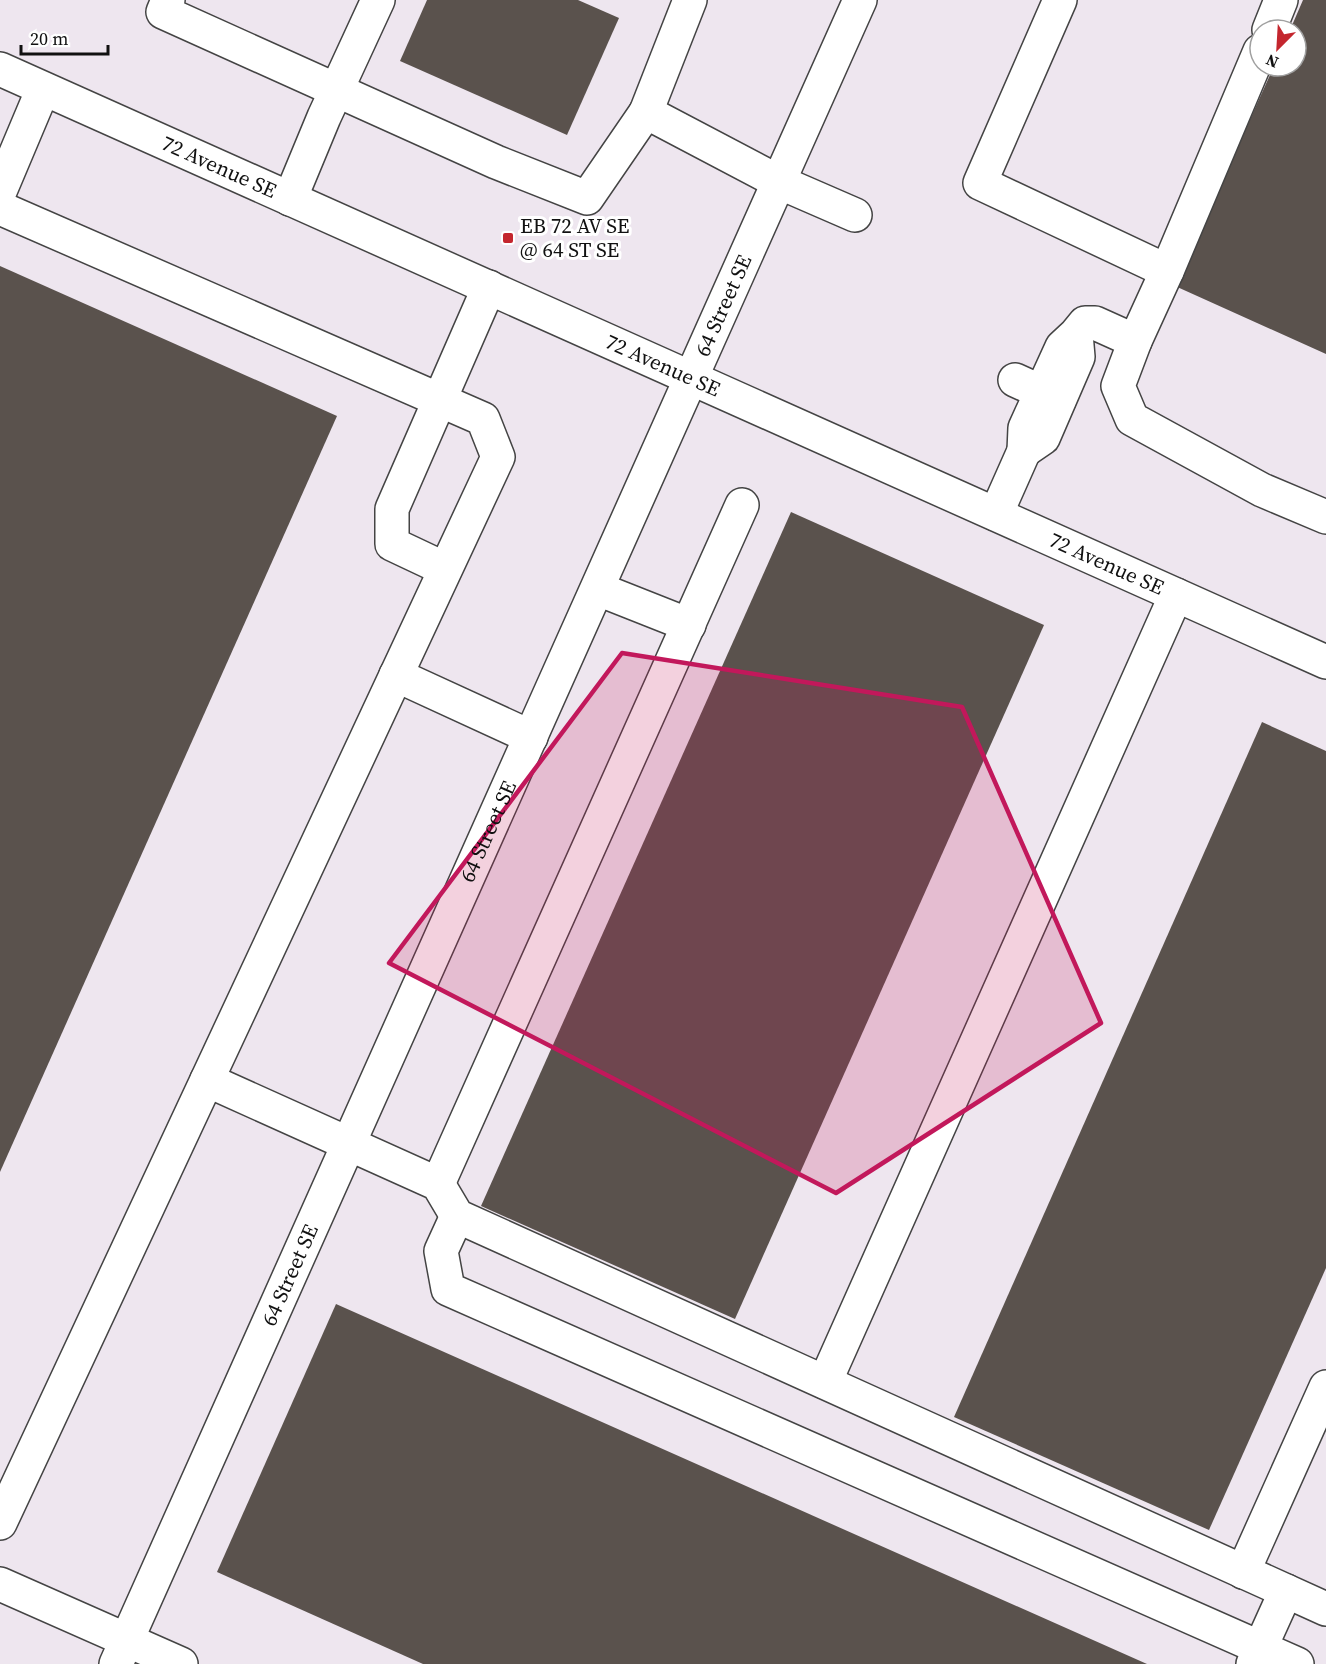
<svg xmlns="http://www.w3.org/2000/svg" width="1326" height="1664" font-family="'Source Serif 4',serif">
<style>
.industrial{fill:#eee6ef;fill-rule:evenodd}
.building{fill:#5a524d}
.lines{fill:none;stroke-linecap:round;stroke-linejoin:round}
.minor-casing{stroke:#444;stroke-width:36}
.minor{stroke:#fff;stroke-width:33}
.marked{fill:#c2185b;fill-opacity:0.2;stroke:#c2185b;stroke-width:4.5;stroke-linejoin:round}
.poi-dot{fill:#c4262e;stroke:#fff;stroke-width:2}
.labels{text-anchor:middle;stroke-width:6;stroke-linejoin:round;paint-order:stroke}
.street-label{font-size:21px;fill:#111;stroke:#fff}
.poi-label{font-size:21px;fill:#111;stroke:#fff;text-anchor:start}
</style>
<rect width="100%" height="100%" fill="#fffdf5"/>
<path class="industrial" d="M0 0H1326V1664H0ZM1260 30H1296V66H1260Z"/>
<g class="building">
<polygon points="427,0 578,0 619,18 567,135 400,61"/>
<polygon points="1303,0 1326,0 1326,354 1175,286 1274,66 1296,66 1296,30 1290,30"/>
<polygon points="0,266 337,416 0,1172"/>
<polygon points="791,512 1044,625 735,1319 481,1206"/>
<polygon points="1262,722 1326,751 1326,1268 1209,1530 954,1417"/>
<polygon points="336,1304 1147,1664 423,1664 217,1572"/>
</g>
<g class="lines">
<g class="minor-casing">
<g id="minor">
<polyline points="168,0 163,12 496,162 587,198 646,112 779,182 855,215"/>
<polyline points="1060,0 980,183 1167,271"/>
<polyline points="1269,30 1281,0"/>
<polyline points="1260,51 1167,271 1135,341 1118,386 1132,419 1262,490 1326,517"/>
<path id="s1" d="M0 69 1326 662"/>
<polyline points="646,112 690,0"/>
<polyline points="0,191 43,89"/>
<polyline points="290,199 324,117 378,0"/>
<polyline points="0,208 483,419 498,457 0,1523"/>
<polyline points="1076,334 1078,357 1043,438 1024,451 1025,428 1062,347 1076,334 1085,323 1095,323 1135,341"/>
<polyline points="1015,380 1059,400"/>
<polyline points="996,514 1024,451"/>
<polyline points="445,569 392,544 392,509 489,287"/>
<polyline points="598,589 689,625"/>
<polyline points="396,675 531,737"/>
<polyline points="207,1080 438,1184 457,1216 1326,1609"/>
<polyline points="438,1184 742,505"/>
<polyline points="457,1216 441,1251 448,1289 1297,1664"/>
<polyline points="825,1382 1176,595"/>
<polyline points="1243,1572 1326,1387"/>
<polyline points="0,1584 181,1664"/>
<path id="s2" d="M116 1664 860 0"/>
<polyline points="1253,1664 1286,1591"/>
</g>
</g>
<use href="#minor" class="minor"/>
</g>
<path class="marked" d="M622 653 962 707 1101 1023 836 1193 389 963Z"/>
<rect class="poi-dot" x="502" y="232" width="12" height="12" rx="3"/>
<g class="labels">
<g class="street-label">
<text dy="7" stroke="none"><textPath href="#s1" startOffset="240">72 Avenue SE</textPath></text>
<text dy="7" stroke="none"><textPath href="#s2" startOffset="1488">64 Street SE</textPath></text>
<text dy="7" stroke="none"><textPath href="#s1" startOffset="726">72 Avenue SE</textPath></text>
<text dy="7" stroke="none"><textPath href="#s1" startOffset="1212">72 Avenue SE</textPath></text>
<text dy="7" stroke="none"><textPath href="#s2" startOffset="912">64 Street SE</textPath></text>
<text dy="7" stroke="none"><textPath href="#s2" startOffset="426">64 Street SE</textPath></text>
</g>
<g class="poi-label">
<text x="520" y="233">EB 72 AV SE<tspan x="520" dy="24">@ 64 ST SE</tspan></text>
</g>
</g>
<g transform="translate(1278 48) rotate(204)"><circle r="28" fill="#ffffff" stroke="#a0a0a0" stroke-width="1.5"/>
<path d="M0-4.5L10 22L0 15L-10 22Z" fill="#c4262e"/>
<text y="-9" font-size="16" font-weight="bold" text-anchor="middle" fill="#111111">N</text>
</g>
<path d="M21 45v9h87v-9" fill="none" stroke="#111111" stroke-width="3"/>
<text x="30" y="45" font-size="18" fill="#111111" stroke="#ffffff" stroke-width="4.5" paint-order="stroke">20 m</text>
</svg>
